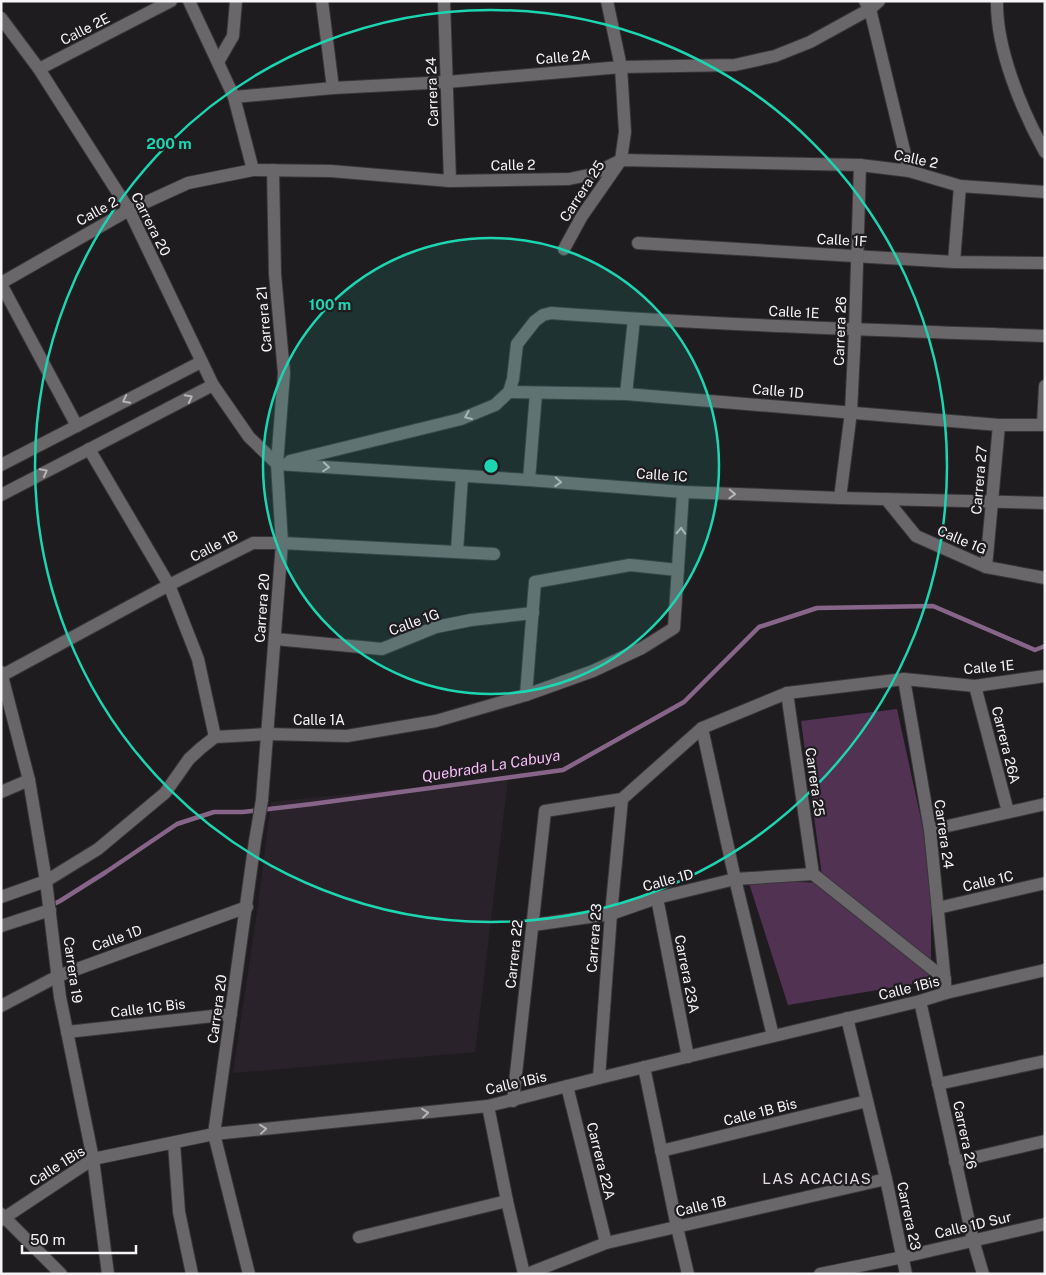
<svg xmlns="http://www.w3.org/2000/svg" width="1046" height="1275" font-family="'Public Sans',sans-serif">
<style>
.built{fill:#2a222a}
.green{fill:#513253}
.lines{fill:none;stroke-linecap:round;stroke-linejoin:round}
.stream{stroke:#866589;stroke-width:4.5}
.minor-casing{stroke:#39363a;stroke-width:14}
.tertiary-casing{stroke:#39363a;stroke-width:14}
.minor{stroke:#696769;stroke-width:12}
.tertiary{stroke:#696769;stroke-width:12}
.oneway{stroke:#b7b5b7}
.ring{fill:none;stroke:#1cd5b1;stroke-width:2.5}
.labels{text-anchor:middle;stroke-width:4.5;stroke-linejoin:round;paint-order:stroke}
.street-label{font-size:14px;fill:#f6f4f7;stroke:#1f1c20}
.water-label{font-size:15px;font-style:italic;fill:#f6bcf9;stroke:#1f1c20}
.neighbourhood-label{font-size:15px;letter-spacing:1px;fill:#e1dbe1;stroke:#1f1c20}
.centre{fill:#1cd5b1;stroke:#1f1c20;stroke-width:2.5}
.ring-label{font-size:15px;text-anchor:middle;font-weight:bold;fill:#1cd5b1;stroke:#1f1c20;stroke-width:4.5;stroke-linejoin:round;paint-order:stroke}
</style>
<rect width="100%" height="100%" fill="#1f1c20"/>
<polygon class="built" points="508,778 475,1052 233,1073 258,906 271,802"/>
<polygon class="green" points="897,709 924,833 931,905 931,981 788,1005 748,880 823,883 801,721"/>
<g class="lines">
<polyline class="stream" points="50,906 60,901 106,872 177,824 214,812 243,812 312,804 563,770 684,702 759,627 817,608 933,606 1035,650 1045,646"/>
<g class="minor-casing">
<g id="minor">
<polyline points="189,1 234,97 253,170"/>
<polyline points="322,1 333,88"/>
<polyline points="865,1 870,9 909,171"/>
<path d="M997 1C996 49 1022 111 1045 152"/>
<polyline points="218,62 233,36 236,1"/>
<polyline points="39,69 171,1"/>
<polyline points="234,97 333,88 447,82 621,67 735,65 775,56 810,42 870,9 879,1"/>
<polyline points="273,170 275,274 284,373 277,464"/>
<polyline points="450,181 569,179 593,174 621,160 860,165 909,171 960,186 1045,192"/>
<polyline points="638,243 954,262 1045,263"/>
<polyline points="564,249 582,216 621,160 625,132 621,67 607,1"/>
<polyline points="954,262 960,186"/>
<polyline points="1,283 129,210"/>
<polyline points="1,284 77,426"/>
<path d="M509 392 513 379 517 344 535 321 543 315 551 313C715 325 880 330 1045 336"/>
<polyline points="509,392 626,394 999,425 1045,425"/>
<polyline points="626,394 634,319"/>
<polyline points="1043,425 1045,386"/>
<polyline points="89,449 169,585 198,659 215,737"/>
<polyline points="290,461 461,419 495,405 509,392"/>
<polyline points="277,464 529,480 683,492 840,498 1045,503"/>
<polyline points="529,480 536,393"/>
<polyline points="840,498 851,412 855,330 860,165"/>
<polyline points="886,499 916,536 986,567 1045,578"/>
<polyline points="457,551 462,476"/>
<polyline points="986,567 999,425"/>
<polyline points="275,639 382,649 436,627 471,620 533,613"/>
<polyline points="1,672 29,780 46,881 60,997 93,1159 108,1274"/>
<polyline points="1,676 169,585 253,543 282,543 494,554"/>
<polyline points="904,679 930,830 946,993"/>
<polyline points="975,686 1008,812"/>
<polyline points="787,693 813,874"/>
<polyline points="526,695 535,582 630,565 678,570"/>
<polyline points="702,728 735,879 773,1036"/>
<polyline points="1,792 29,780"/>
<polyline points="930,830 1045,804"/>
<polyline points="813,874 945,979"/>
<polyline points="1,897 46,881 98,849 165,793 189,759 201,748 215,737 268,734 347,736 436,721 526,695 593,671 642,648 674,628 683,492"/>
<polyline points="657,898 688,1057"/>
<polyline points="938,908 1045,883"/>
<polyline points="533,925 611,914 657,898 735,879 813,874"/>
<polyline points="1,926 50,910"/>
<polyline points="920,1001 973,1240 983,1274"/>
<polyline points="1,1006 58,976 247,907"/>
<polyline points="847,1018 886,1179 906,1274"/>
<polyline points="67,1032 231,1014"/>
<polyline points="644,1067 677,1227 688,1274"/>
<polyline points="599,1078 611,914 622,799"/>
<polyline points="938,1084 1045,1061"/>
<polyline points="567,1086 606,1243"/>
<polyline points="513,1101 545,811 622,799 702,728 787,693 904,679 975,686 1045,676"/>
<polyline points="488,1106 507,1201 524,1274"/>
<polyline points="174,1143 179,1212 192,1274"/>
<polyline points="661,1151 867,1101"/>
<polyline points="955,1162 1045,1141"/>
<polyline points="1,1214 61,1274"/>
<polyline points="1,1220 93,1159 214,1134 488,1106 599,1078 920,1001 946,993 1045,970"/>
<polyline points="359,1237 507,1201"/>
<polyline points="527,1274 606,1243 886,1179"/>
<polyline points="820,1274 903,1257 1045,1224"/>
</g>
</g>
<g class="tertiary-casing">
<g id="tertiary">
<polyline points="1,18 39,69 129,210 213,385 249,437 277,464 282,543 262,800 255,841 214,1134 249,1274"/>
<polyline points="129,210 188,183 253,170 331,171 450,181 444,1"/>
<polyline points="1,465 201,362"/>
<polyline points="1,495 213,385"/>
</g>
</g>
<use href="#minor" class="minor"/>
<use href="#tertiary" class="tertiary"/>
</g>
<defs><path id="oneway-chevron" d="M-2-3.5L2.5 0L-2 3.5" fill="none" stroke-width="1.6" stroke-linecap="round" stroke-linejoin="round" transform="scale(1.25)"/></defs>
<g class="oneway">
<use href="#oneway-chevron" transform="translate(189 398) rotate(-27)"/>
<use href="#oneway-chevron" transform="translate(126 400) rotate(153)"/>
<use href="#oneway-chevron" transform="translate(468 416) rotate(157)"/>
<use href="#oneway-chevron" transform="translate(326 467) rotate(4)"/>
<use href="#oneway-chevron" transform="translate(44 472) rotate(-28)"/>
<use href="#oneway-chevron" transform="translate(558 482) rotate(4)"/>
<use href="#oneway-chevron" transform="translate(732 494) rotate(2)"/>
<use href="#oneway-chevron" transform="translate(681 531) rotate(-87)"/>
<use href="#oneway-chevron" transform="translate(425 1113) rotate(-6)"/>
<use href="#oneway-chevron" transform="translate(263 1129) rotate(-6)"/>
</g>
<circle cx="491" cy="466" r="228" fill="#1cd5b1" fill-opacity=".12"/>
<g class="ring">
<circle cx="491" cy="466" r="228"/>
<circle cx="491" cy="466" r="456"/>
</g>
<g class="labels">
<g class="street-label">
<text transform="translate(85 29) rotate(-27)" y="5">Calle 2E</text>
<text transform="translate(563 57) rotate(-5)" y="5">Calle 2A</text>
<text transform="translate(432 92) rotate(-92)" y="5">Carrera 24</text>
<text transform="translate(916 159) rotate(12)" y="5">Calle 2</text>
<text transform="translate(513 165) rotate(-1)" y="5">Calle 2</text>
<text transform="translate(582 191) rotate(-57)" y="5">Carrera 25</text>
<text transform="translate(97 211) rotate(-29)" y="5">Calle 2</text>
<text transform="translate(151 224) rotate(63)" y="5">Carrera 20</text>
<text transform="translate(842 240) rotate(3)" y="5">Calle 1F</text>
<text transform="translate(794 312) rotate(3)" y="5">Calle 1E</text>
<text transform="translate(264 319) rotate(-95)" y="5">Carrera 21</text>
<text transform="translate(840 331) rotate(-88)" y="5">Carrera 26</text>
<text transform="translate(778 391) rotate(5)" y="5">Calle 1D</text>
<text transform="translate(662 475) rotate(4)" y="5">Calle 1C</text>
<text transform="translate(979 480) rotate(-85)" y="5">Carrera 27</text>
<text transform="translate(962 540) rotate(23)" y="5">Calle 1G</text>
<text transform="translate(214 546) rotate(-27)" y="5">Calle 1B</text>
<text transform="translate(262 608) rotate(-86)" y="5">Carrera 20</text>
<text transform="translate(414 622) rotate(-20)" y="5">Calle 1G</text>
<text transform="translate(989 667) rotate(-5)" y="5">Calle 1E</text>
<text x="319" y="725">Calle 1A</text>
<text transform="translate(1006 745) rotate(76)" y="5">Carrera 26A</text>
<text transform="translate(815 782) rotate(82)" y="5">Carrera 25</text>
<text transform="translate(944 834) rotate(82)" y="5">Carrera 24</text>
<text transform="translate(668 880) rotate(-15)" y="5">Calle 1D</text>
<text transform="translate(988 881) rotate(-13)" y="5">Calle 1C</text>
<text transform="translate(117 938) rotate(-20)" y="5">Calle 1D</text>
<text transform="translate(594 938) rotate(-86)" y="5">Carrera 23</text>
<text transform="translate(514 954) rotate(-84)" y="5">Carrera 22</text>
<text transform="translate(73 970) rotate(82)" y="5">Carrera 19</text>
<text transform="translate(687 974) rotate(79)" y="5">Carrera 23A</text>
<text transform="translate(909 988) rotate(-14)" y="5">Calle 1Bis</text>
<text transform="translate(148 1008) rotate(-7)" y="5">Calle 1C Bis</text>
<text transform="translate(217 1009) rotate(-82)" y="5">Carrera 20</text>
<text transform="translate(516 1083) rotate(-13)" y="5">Calle 1Bis</text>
<text transform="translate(760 1112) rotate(-14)" y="5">Calle 1B Bis</text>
<text transform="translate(965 1135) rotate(78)" y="5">Carrera 26</text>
<text transform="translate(601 1161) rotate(76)" y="5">Carrera 22A</text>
<text transform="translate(57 1166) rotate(-32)" y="5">Calle 1Bis</text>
<text transform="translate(701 1206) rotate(-13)" y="5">Calle 1B</text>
<text transform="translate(909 1216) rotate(78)" y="5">Carrera 23</text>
<text transform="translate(973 1225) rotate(-13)" y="5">Calle 1D Sur</text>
</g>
<g class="water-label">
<text transform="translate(491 766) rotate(-9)" y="5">Quebrada La Cabuya</text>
</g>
<g class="neighbourhood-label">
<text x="817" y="1184">LAS ACACIAS</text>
</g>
</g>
<circle cx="491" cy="466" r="8" class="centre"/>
<g class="ring-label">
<text x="169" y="149">200 m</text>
<text x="330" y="310">100 m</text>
</g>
<rect width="1046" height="1275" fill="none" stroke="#f6f4f7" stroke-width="5"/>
<path d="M22 1245v8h114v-8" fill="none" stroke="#f6f4f7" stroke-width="2.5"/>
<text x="30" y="1245" font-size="15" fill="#f6f4f7" stroke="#1f1c20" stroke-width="4" paint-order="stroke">50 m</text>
</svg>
